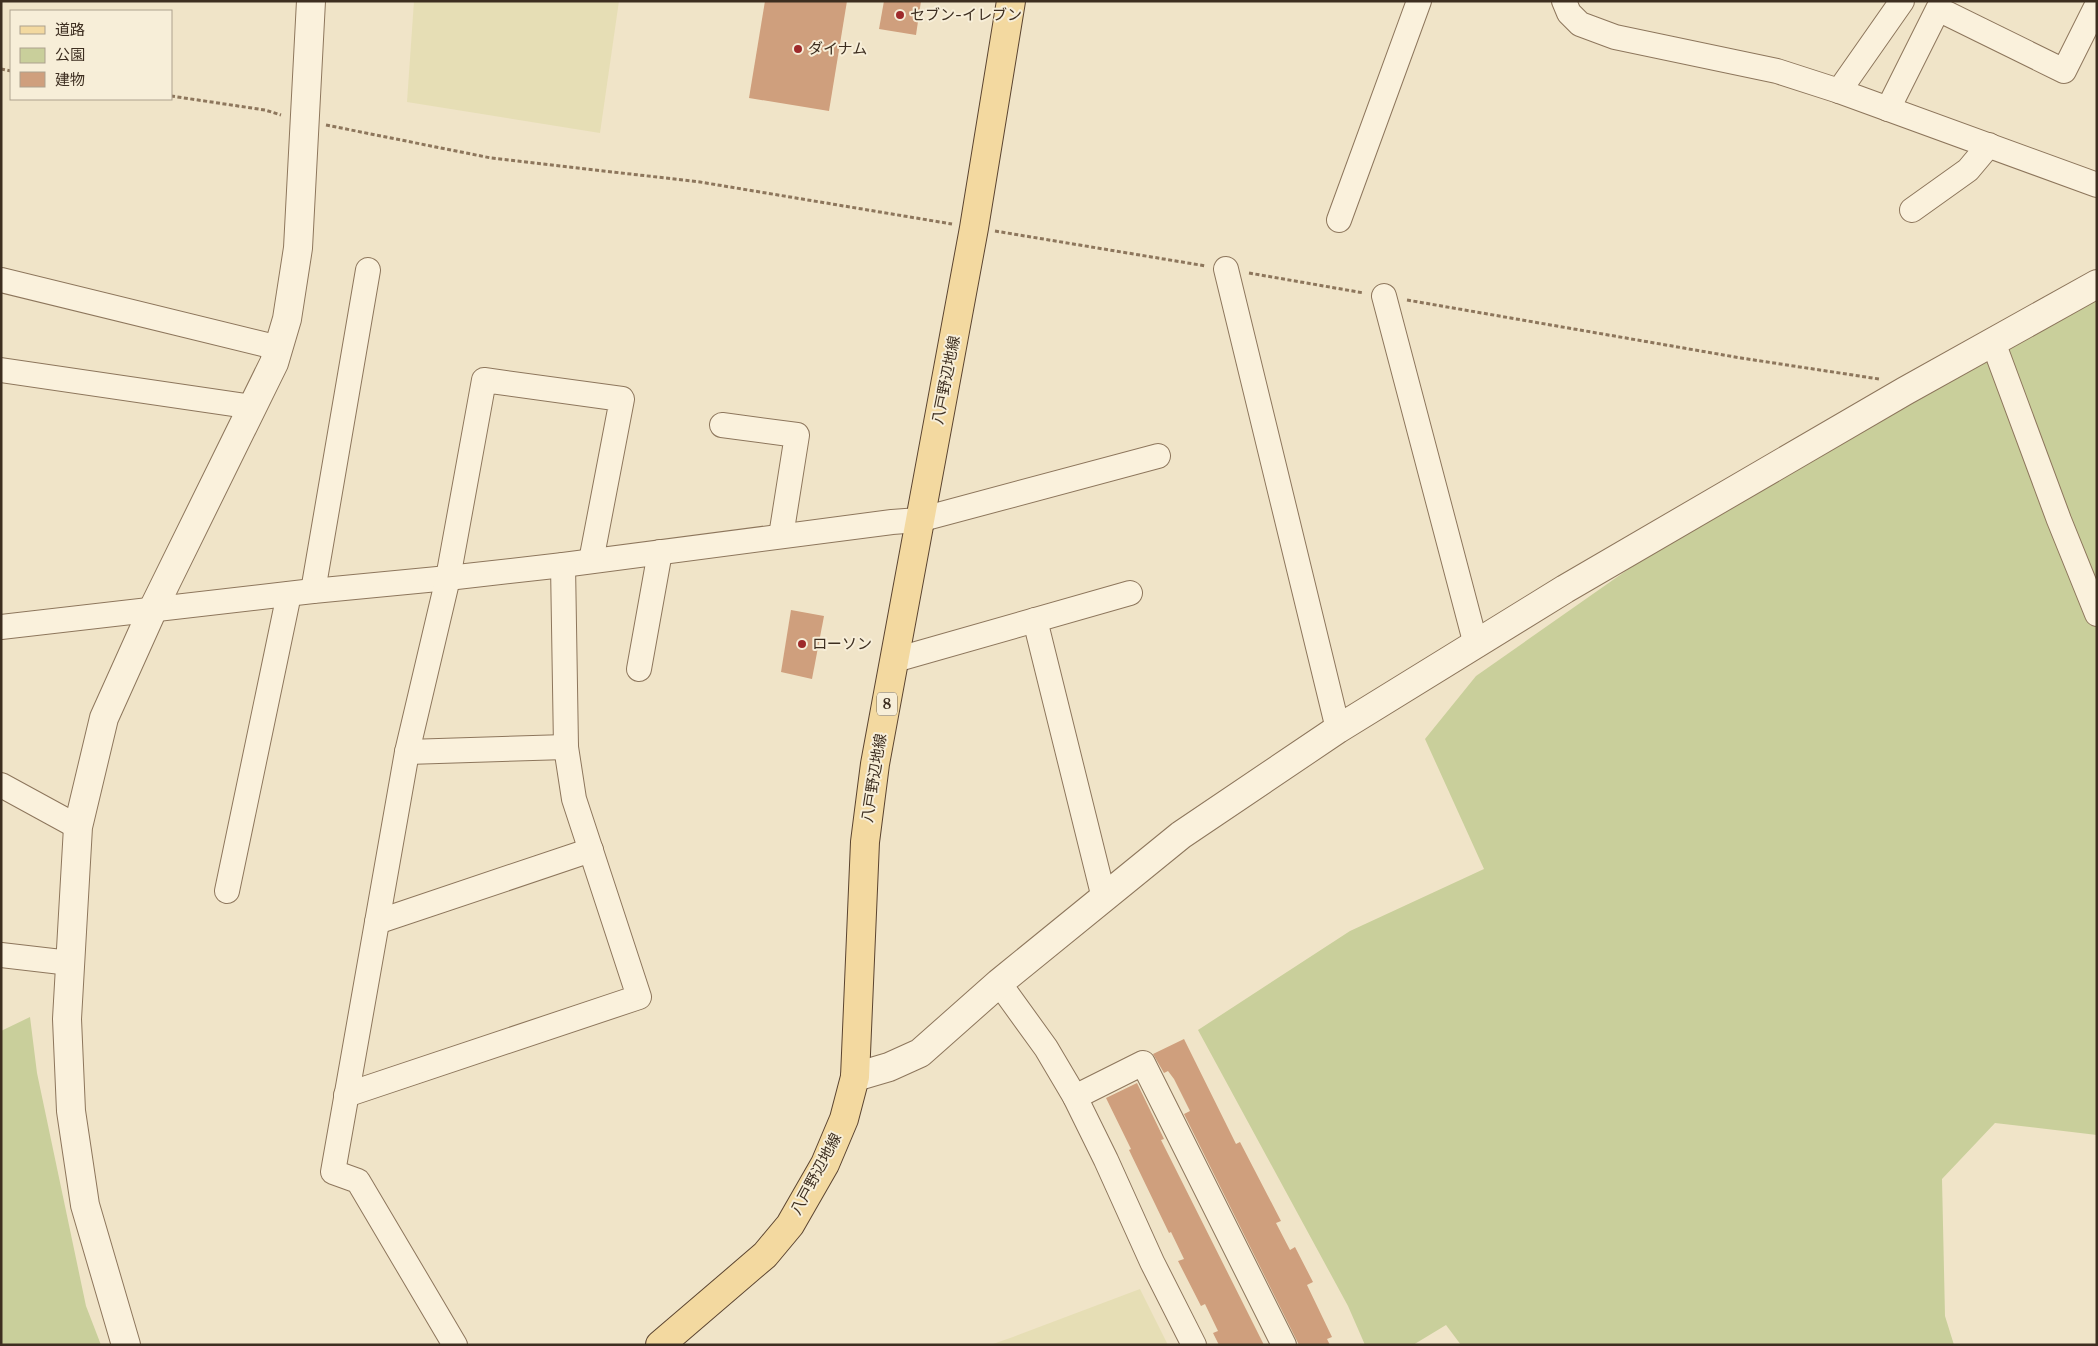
<svg xmlns="http://www.w3.org/2000/svg" width="2098" height="1346" font-family="'Libre Baskerville','Noto Sans JP',serif">
<style>
.farmland{fill:#e6deb5}
.green{fill:#c9cf9b}
.building{fill:#cf9f7d}
.lines{fill:none;stroke-linecap:round;stroke-linejoin:round}
.minor-casing{stroke:#8d765c;stroke-width:26}
.tertiary-casing{stroke:#8d765c;stroke-width:30}
.primary-casing{stroke:#5b4430;stroke-width:30}
.path{stroke:#8d765c;stroke-width:3;stroke-dasharray:4 2.5;stroke-linecap:butt}
.minor{stroke:#faf1dc;stroke-width:24}
.tertiary{stroke:#faf1dc;stroke-width:28}
.primary{stroke:#f3d9a0;stroke-width:28}
.poi-dot{fill:#9e2a2b;stroke:#f7eed8;stroke-width:2}
.labels{text-anchor:middle;stroke-width:4;stroke-linejoin:round;paint-order:stroke}
.shield{fill:#f7eed8;stroke:#756857;stroke-width:1}
.shield-label{font-size:14px;font-weight:bold;fill:#3d2e20}
.poi-label{font-size:15px;fill:#3d2e20;stroke:#f7eed8;text-anchor:start}
.street-label{font-size:15px;fill:#3d2e20;stroke:#f7eed8}
</style>
<rect width="100%" height="100%" fill="#f0e4c8"/>
<g class="farmland">
<polygon points="414,1 619,1 600,133 407,102"/>
<polygon points="1140,1289 1168,1345 990,1345 1013,1337"/>
</g>
<g class="green">
<polygon points="2097,296 2097,1135 1995,1123 1942,1179 1945,1316 1954,1345 1461,1345 1446,1325 1413,1345 1365,1345 1348,1306 1198,1030 1350,931 1484,869 1425,739 1476,676 1690,526"/>
<polygon points="30,1017 37,1073 86,1306 101,1345 1,1345 1,1031"/>
</g>
<g class="building">
<polygon points="765,1 847,1 829,111 749,98"/>
<polygon points="884,1 921,1 916,35 879,29"/>
<polygon points="791,610 824,616 812,679 781,672"/>
<polygon points="1184,1039 1236,1144 1240,1142 1281,1221 1276,1223 1290,1250 1295,1247 1313,1282 1307,1285 1332,1337 1327,1339 1330,1345 1299,1345 1184,1114 1190,1111 1174,1079 1168,1071 1164,1073 1153,1054"/>
<polygon points="1137,1083 1164,1139 1161,1140 1264,1345 1219,1345 1213,1333 1218,1331 1205,1304 1201,1306 1178,1261 1184,1259 1171,1232 1169,1233 1129,1150 1131,1149 1106,1098"/>
</g>
<g class="lines">
<g class="minor-casing">
<g id="minor">
<polyline points="1564,1 1569,13 1580,24 1615,37 1777,71 1839,91 2097,185"/>
<polyline points="1839,91 1902,1"/>
<polyline points="1888,109 1938,9 2064,71 2097,5"/>
<polyline points="1912,210 1968,170 1989,145"/>
<polyline points="1339,220 1419,1"/>
<polyline points="1226,269 1338,729"/>
<polyline points="1,280 279,348"/>
<polyline points="1384,296 1476,645"/>
<polyline points="1993,342 2059,520 2097,614"/>
<polyline points="1,370 253,407"/>
<polyline points="722,425 797,435 781,536"/>
<polyline points="313,591 368,270"/>
<polyline points="1035,620 1104,898"/>
<polyline points="1,627 313,591 448,578 563,565 892,522 919,520 1158,456"/>
<polyline points="895,660 1130,593"/>
<polyline points="639,669 660,552"/>
<polyline points="407,752 566,747"/>
<polyline points="1,785 78,827"/>
<polyline points="227,891 289,594"/>
<polyline points="377,922 591,850"/>
<polyline points="1,955 70,963"/>
<polyline points="999,983 1046,1048 1075,1097 1106,1160 1152,1262 1194,1345"/>
<polyline points="346,1095 639,997 574,799 566,747 563,565"/>
<polyline points="1075,1097 1143,1063 1284,1345"/>
<polyline points="455,1345 358,1181 333,1172 407,752 448,578 484,380 622,399 591,561"/>
</g>
</g>
<g class="tertiary-casing">
<g id="tertiary">
<polyline points="855,1077 889,1067 920,1053 999,983 1181,835 1338,729 1565,589 1905,391 2097,284"/>
<polyline points="126,1345 85,1205 71,1111 67,1019 78,827 104,718 153,609 274,363 287,319 298,248 311,1"/>
</g>
</g>
<g class="primary-casing">
<polyline id="primary" points="660,1345 765,1255 790,1225 825,1164 844,1119 855,1077 865,842 875,764 974,228 1011,1"/>
</g>
<g class="path">
<polyline points="1,69 11,71"/>
<polyline points="171,96 265,110 281,115"/>
<polyline points="326,125 491,158 700,182 952,224"/>
<polyline points="995,231 1206,266"/>
<polyline points="1249,273 1364,293"/>
<polyline points="1407,300 1741,358 1879,379"/>
</g>
<use href="#minor" class="minor"/>
<use href="#tertiary" class="tertiary"/>
<use href="#primary" class="primary"/>
</g>
<g class="poi-dot">
<circle cx="900" cy="15" r="5"/>
<circle cx="798" cy="49" r="5"/>
<circle cx="802" cy="644" r="5"/>
</g>
<g class="labels">
<rect class="shield" x="877" y="692.5" width="20" height="23" rx="4"/>
<g class="shield-label">
<text x="887" y="709">8</text>
</g>
<g class="poi-label">
<text x="910" y="20">セブン-イレブン</text>
<text x="808" y="54">ダイナム</text>
<text x="812" y="649">ローソン</text>
</g>
<g class="street-label">
<text transform="translate(946 380) rotate(-79)" y="5">八戸野辺地線</text>
<text transform="translate(874 778) rotate(-81)" y="5">八戸野辺地線</text>
<text transform="translate(816 1174) rotate(-62)" y="5">八戸野辺地線</text>
</g>
</g>
<rect width="2098" height="1346" fill="none" stroke="#3d2e20" stroke-width="5"/>
<rect x="10" y="10" width="162" height="90" fill="#f7eed8" stroke="#ada18e"/>
<rect x="20" y="26" width="25" height="8" fill="#f3d9a0" stroke="#ada18e"/>
<text x="55" y="35" font-size="15" fill="#3d2e20">道路</text>
<rect x="20" y="48" width="25" height="15" fill="#c9cf9b" stroke="#ada18e"/>
<text x="55" y="60" font-size="15" fill="#3d2e20">公園</text>
<rect x="20" y="72" width="25" height="15" fill="#cf9f7d" stroke="#ada18e"/>
<text x="55" y="85" font-size="15" fill="#3d2e20">建物</text>
</svg>
